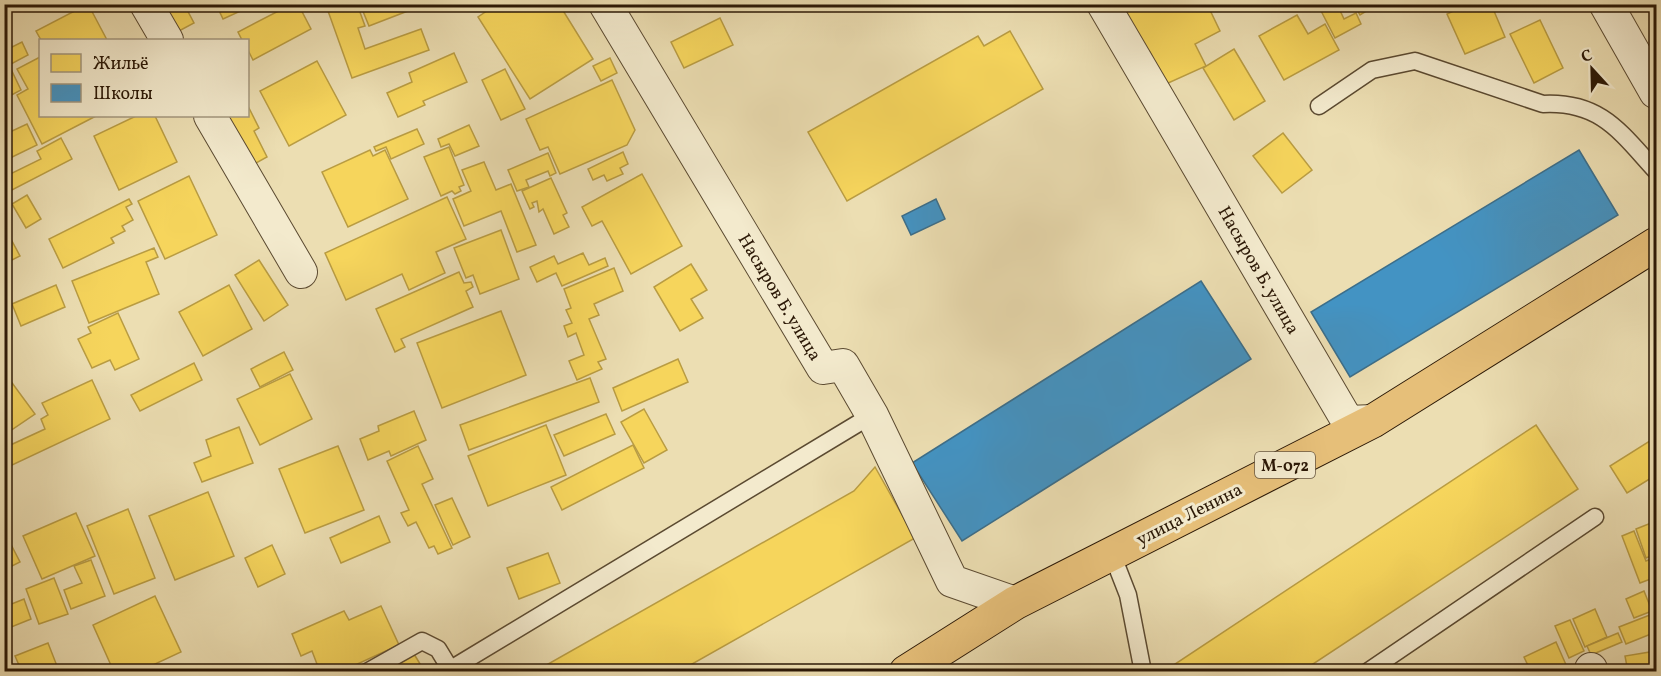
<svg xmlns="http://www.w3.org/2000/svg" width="1661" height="676" font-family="Vollkorn,serif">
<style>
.homes{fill:#f6d55c;stroke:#b99c42;stroke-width:1.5}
.schools{fill:#4393c3;stroke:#3c6e8a;stroke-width:1.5}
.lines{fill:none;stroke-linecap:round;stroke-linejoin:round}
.service-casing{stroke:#5b4a31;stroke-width:19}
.minor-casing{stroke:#5b4a31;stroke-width:34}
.tertiary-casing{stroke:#5b4a31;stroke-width:35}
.primary-casing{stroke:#2b1806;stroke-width:35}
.service{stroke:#f3eacd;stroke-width:16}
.minor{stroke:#f3eacd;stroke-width:32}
.tertiary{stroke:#f3eacd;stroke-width:33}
.primary{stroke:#e6bf79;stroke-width:33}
.labels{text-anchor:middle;stroke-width:6;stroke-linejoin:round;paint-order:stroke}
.shield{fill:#f3eacd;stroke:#675742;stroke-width:1.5}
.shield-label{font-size:16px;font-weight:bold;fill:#2b1806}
.street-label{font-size:18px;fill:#2b1806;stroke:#f3eacd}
</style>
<rect width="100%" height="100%" fill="#ecdeb2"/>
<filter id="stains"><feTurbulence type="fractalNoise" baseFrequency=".00333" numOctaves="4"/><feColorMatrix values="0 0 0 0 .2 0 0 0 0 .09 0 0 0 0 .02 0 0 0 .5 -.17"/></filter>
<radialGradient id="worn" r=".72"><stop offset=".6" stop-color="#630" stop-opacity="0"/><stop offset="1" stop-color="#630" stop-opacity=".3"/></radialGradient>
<g class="homes">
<polygon points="88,4 107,40 41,40 36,31"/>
<polygon points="184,4 194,23 179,31 165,5"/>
<polygon points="216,4 256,4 223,19"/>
<polygon points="292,4 298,4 311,29 253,60 248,50 248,40 242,40 238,32"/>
<polygon points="347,4 357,4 365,26 358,28 365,49 421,29 429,50 352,78 328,11"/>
<polygon points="360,4 411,4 413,9 369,26"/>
<polygon points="493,4 559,4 593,59 530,99 478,17 494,6"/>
<polygon points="1126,4 1207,4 1220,31 1195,44 1206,66 1166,84 1150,52 1143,55 1120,7"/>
<polygon points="1337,4 1344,19 1356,13 1361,24 1335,38 1318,5"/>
<polygon points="1354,4 1378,4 1360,15"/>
<polygon points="1468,4 1491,4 1505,37 1465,54 1447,14"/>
<polygon points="1297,15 1308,34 1325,24 1339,50 1284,80 1259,36"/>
<polygon points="720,18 733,45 684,68 671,42"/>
<polygon points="1540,20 1563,68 1534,83 1510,34"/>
<polygon points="1010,31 1043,89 847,201 808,132 978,36 984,46"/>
<polygon points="22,42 28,55 9,65 21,90 4,99 4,51"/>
<polygon points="1234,49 1265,101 1234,120 1203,68"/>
<polygon points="454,53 467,82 423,101 425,105 398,117 387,93 412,82 409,73"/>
<polygon points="40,57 40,116 96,116 42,144 17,95 28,89 17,69"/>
<polygon points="610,58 617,73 601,81 593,66"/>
<polygon points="317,61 346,115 289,146 260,91"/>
<polygon points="505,69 525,109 501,120 482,80"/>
<polygon points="612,80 635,130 627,145 560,174 548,147 540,150 526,119"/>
<polygon points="248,106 259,128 254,131 267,157 247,168 221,120 229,116 248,116"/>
<polygon points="136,116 155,116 177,162 119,190 94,136"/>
<polygon points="4,120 10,132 27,124 37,145 4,161"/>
<polygon points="469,125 479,146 455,156 449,144 441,147 438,139"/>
<polygon points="417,129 424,144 391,159 386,147 376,151 374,147"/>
<polygon points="1283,133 1312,170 1282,193 1253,156"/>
<polygon points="61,138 72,159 10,191 4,177 41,159 37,151"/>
<polygon points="449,147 464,185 459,187 461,191 455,194 452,191 441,196 424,157"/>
<polygon points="370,150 373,156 385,150 408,199 348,227 322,172"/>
<polygon points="623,152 628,164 620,168 623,174 607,181 604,175 593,180 588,169"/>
<polygon points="548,153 556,173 550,176 548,171 526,180 529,187 517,191 508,170"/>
<polygon points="484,162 496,190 511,184 536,245 517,252 501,211 464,226 453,199 471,191 462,170"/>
<polygon points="642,174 682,246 631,274 602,221 592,226 582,207"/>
<polygon points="189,176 217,235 165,259 138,201"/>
<polygon points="551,178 567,213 563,215 569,227 554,234 543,209 539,212 537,201 532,203 534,207 530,209 522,191"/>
<polygon points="27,195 41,219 26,228 12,204"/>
<polygon points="447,197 466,239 436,252 445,273 409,290 402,274 346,300 325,253"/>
<polygon points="129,199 132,204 126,207 133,220 122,226 125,231 111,238 114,243 63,268 49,239"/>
<polygon points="4,226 20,256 4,264"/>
<polygon points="501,230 519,279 480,294 473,275 466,278 454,248"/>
<polygon points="154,248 158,257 146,262 159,294 89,323 72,281"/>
<polygon points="583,253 589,265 605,258 608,266 562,286 556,273 537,282 530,267 554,256 558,264"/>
<polygon points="259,260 288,305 264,321 235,275"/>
<polygon points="691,264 707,290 691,299 703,318 680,331 654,287"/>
<polygon points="614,268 623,291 594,304 599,315 589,319 606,359 598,362 602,369 577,380 569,361 584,355 576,333 568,337 564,326 572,323 566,310 571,308 564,289"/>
<polygon points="459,272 464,283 471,282 473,287 466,291 473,307 401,339 405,347 395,352 376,309"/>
<polygon points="56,285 65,307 21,326 12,304"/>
<polygon points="229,285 252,329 203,356 179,312"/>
<polygon points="501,311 526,375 442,408 417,343"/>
<polygon points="118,313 139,359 115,370 110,360 92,368 78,339 91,333 88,327"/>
<polygon points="284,352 293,370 260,387 251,369"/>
<polygon points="678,359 688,382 622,411 613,388"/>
<polygon points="194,363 202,380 140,411 131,395"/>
<polygon points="290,374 312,419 260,445 237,399"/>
<polygon points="7,376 35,414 4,435 4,378"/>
<polygon points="590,378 599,402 469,450 460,425"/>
<polygon points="92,380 110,419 10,466 4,448 45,429 41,419 48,415 42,403"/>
<polygon points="644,409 667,450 644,463 621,422"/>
<polygon points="414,411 426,440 391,456 389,451 368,460 360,439 379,431 378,426"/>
<polygon points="606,414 615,434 564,456 554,435"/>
<polygon points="546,425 566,475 488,506 468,456"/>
<polygon points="1536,425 1578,489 1301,672 1163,672"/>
<polygon points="239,427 253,463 202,482 194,463 211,456 206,440"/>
<polygon points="1656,437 1656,475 1627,493 1610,466"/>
<polygon points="633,445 644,468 562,510 551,487"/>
<polygon points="338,446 364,510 305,533 279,469"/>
<polygon points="418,446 433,479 422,484 452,548 438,554 434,546 429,548 416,522 408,526 401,513 409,510 387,461"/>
<polygon points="875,467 915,538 678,672 534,672 854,491"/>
<polygon points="208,492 234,556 175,580 149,516"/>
<polygon points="452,498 470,537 453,545 435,505"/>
<polygon points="128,509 155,578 114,594 87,526"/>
<polygon points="76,513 95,556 42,579 23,536"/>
<polygon points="379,516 390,542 341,563 330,538"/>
<polygon points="1656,521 1656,554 1646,558 1636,529"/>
<polygon points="4,531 20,562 4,570"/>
<polygon points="1634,531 1646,561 1656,557 1656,577 1640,583 1622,536"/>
<polygon points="272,545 285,574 258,587 245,558"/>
<polygon points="548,553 560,583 519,599 507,568"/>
<polygon points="91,560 105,596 71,609 64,590 82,583 74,566"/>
<polygon points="54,578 68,614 39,624 26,589"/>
<polygon points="1644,591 1652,611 1634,618 1626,599"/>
<polygon points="155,596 181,652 138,672 114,672 93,625"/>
<polygon points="24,599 31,619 4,630 4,607"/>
<polygon points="1656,605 1656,632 1626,644 1619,627 1655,613 1653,607"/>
<polygon points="381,606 399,645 340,672 320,672 312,651 301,656 292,634 344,611 349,620"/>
<polygon points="1595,609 1607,637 1585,647 1573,619"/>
<polygon points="1570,620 1584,651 1569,658 1555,626"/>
<polygon points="1618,633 1622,642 1591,655 1587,646"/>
<polygon points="1556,642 1567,667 1556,672 1531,672 1524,657"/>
<polygon points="48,643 57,666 42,672 22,672 15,656"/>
<polygon points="1656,651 1656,672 1628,672 1625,656"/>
<polygon points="414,654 425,672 386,672"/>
</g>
<g class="schools">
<polygon points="1579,150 1618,215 1350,377 1311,312"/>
<polygon points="936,199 945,219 911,235 902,216"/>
<polygon points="1201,281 1251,359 962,541 912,463"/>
</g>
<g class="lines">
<g class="service-casing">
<g id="service">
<path d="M1319 106 1372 70 1415 61 1543 104C1601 101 1621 133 1656 171"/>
<polyline points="1112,554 1128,595 1143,672"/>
<polyline points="451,669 872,415"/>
<polyline points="367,672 422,641 438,649 452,672"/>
<polyline points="1367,672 1595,517"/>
</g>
</g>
<g class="minor-casing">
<g id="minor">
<polyline points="146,4 167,40"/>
<polyline points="605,4 823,368 843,365 872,415 952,581 1015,603"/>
<polyline points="1103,4 1348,422 1373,421"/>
<polyline points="210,116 301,272"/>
<polyline points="1591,669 1591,672"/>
</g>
</g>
<g class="tertiary-casing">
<polyline id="tertiary" points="1606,4 1656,92"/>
</g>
<g class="primary-casing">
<polyline id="primary" points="906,672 1015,603 1373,421 1656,244"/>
</g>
<use href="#service" class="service"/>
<use href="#minor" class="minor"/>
<use href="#tertiary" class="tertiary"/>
<use href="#primary" class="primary"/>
</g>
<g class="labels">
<rect class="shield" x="1255" y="452" width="60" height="26" rx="4.5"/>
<g class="shield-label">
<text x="1285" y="471">М-072</text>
</g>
<g class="street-label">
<text transform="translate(1259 270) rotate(60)" y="6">Насыров Б. улица</text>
<text transform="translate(780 297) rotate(59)" y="6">Насыров Б. улица</text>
<text transform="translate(1189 514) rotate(-27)" y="6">улица Ленина</text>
</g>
</g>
<rect width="1661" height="676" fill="none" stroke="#ecdeb2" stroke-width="24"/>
<rect x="6" y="6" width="1649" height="664" fill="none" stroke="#2b1806" stroke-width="3"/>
<rect x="12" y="12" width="1637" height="652" fill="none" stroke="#2b1806" stroke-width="1.5"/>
<rect x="39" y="39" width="210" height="78" fill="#f3eacd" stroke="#a3967d" stroke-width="1.5"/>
<rect x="51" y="54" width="30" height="18" fill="#f6d55c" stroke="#a3967d" stroke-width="1.5"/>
<text x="93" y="69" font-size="18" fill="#2b1806">Жильё</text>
<rect x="51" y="84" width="30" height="18" fill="#4393c3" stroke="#a3967d" stroke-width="1.5"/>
<text x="93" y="99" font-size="18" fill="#2b1806">Школы</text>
<g transform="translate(1592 69) rotate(338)" stroke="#f3eacd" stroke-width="4.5" paint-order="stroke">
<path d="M0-4.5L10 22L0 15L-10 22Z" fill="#2b1806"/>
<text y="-9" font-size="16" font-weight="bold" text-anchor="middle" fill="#2b1806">С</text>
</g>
<rect width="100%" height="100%" filter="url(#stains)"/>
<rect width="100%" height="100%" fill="url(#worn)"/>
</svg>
